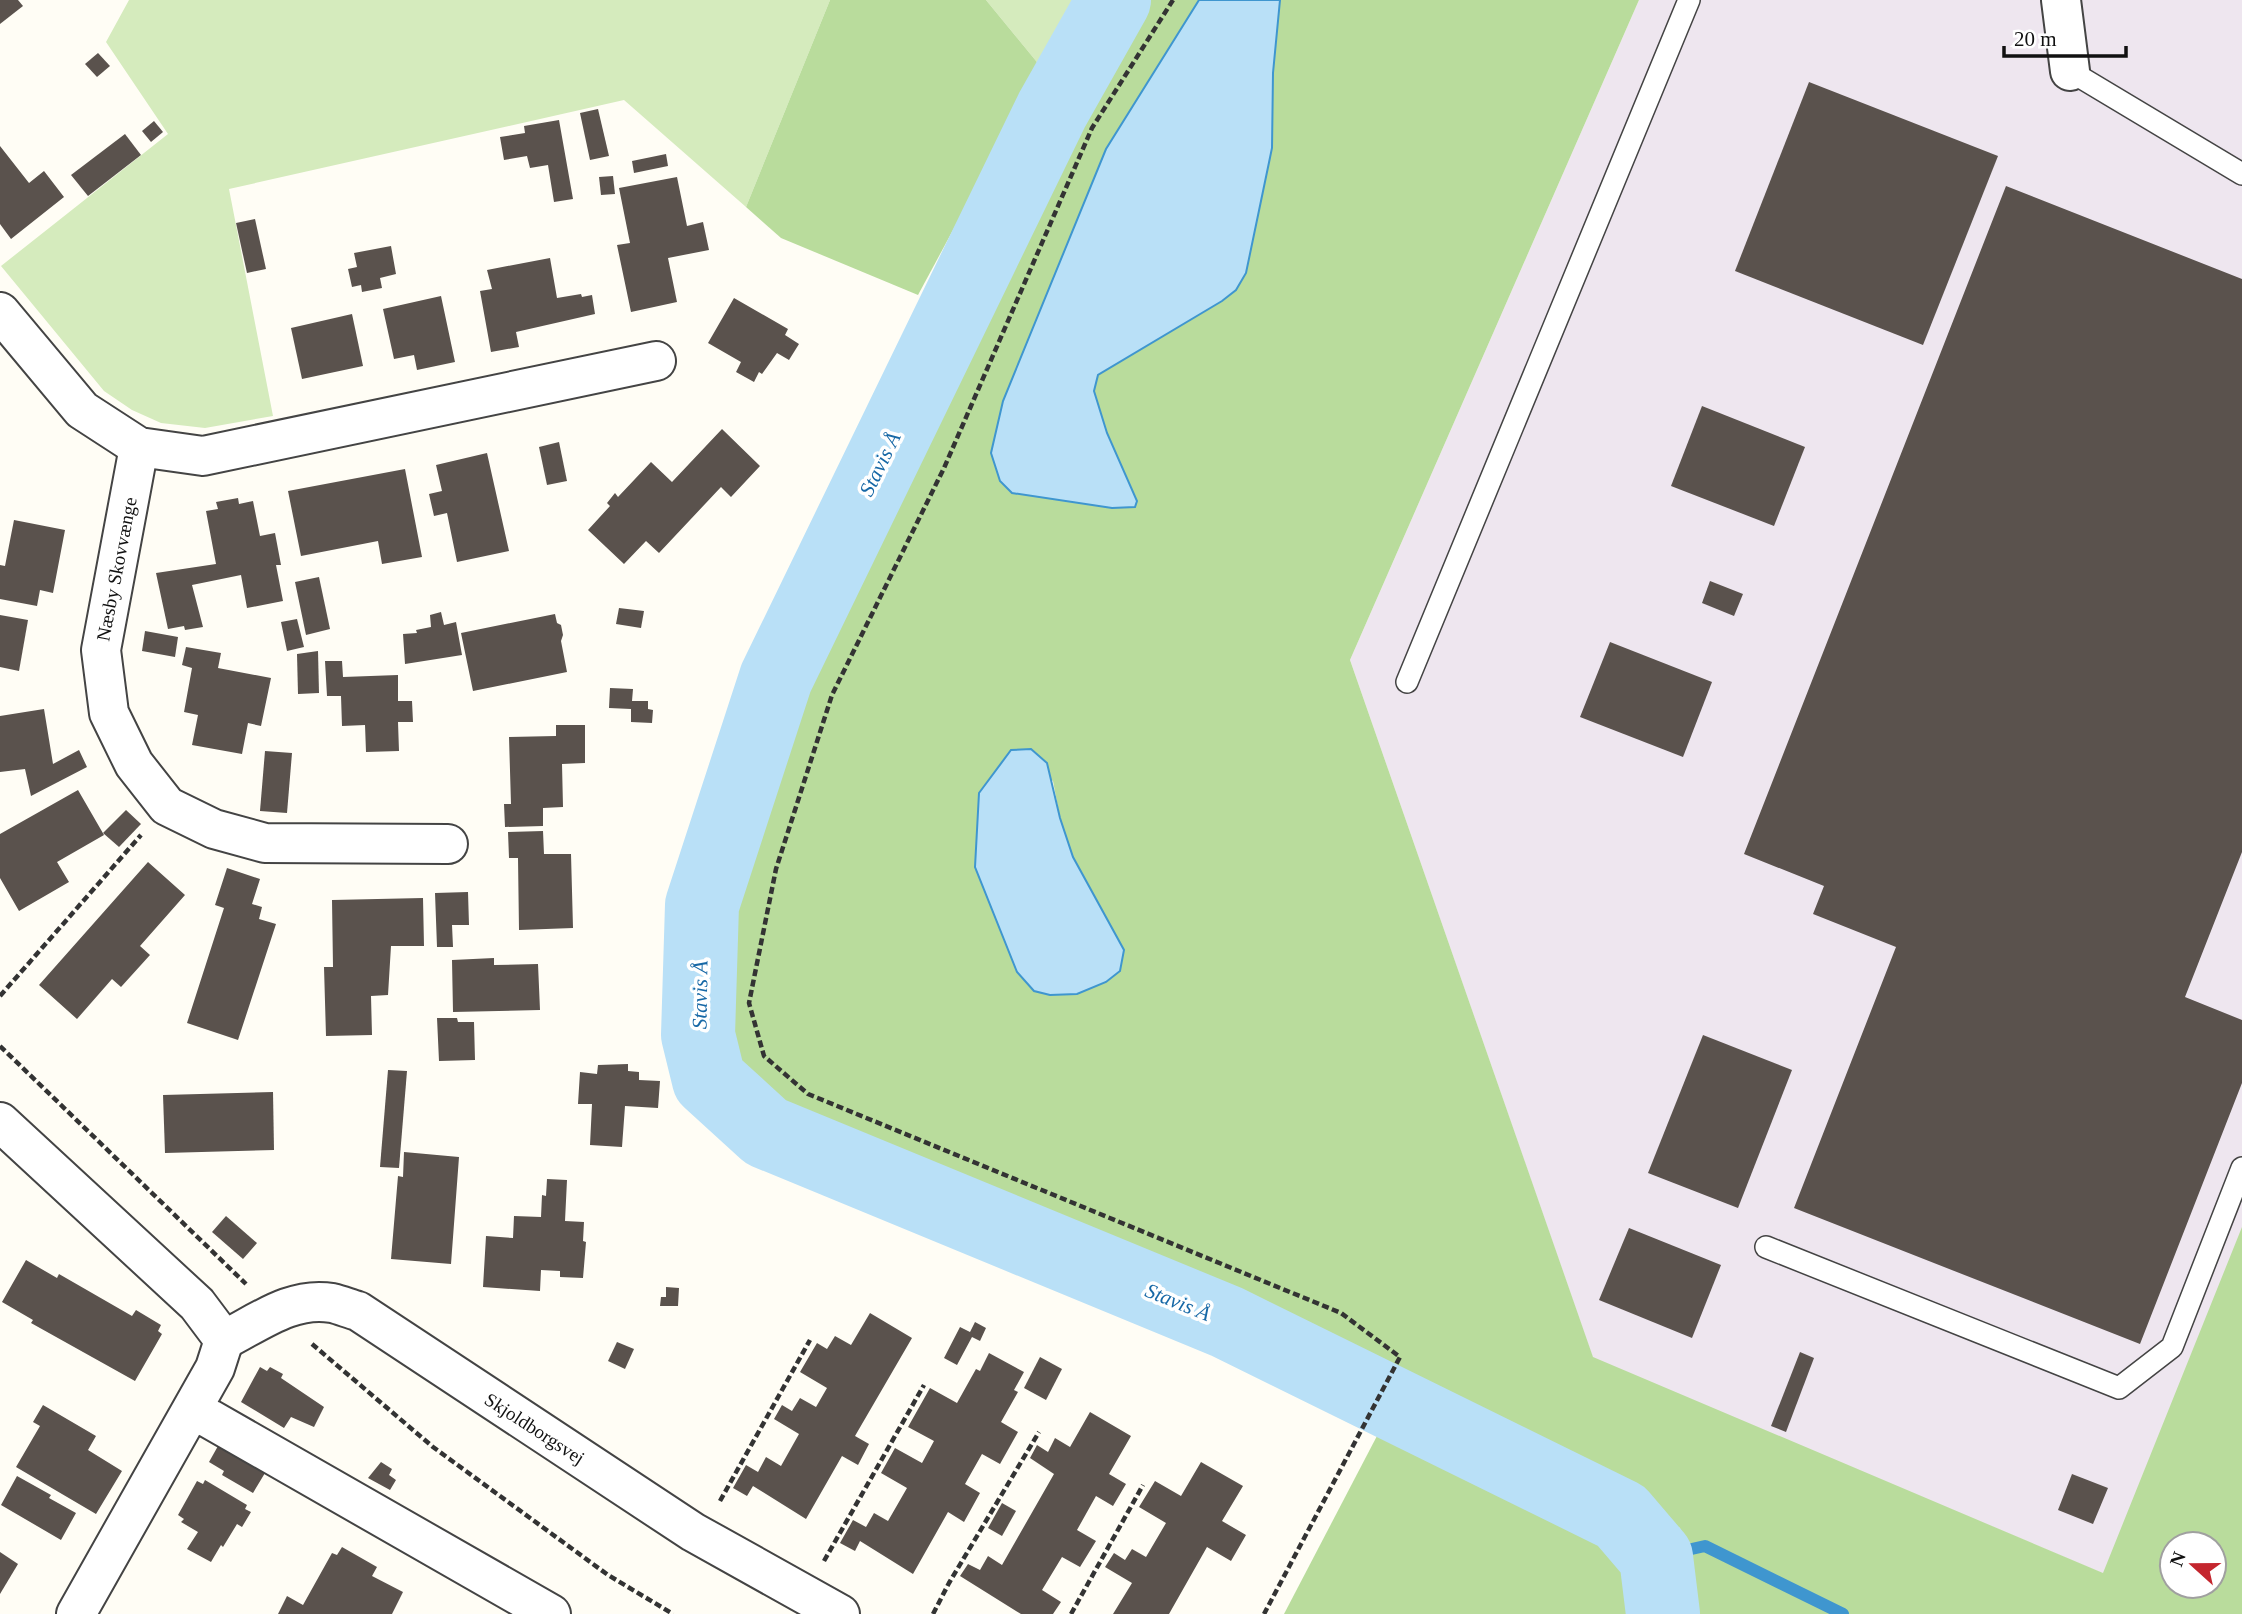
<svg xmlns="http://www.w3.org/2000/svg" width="2242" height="1614" font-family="Georgia,serif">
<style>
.industrial{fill:#eee6ef;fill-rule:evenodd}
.green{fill:#d5ebbd}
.forest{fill:#b9dc9c;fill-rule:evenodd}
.water{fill:#b9e0f7;stroke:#3f96cf;stroke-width:2}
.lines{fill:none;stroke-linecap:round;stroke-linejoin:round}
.stream{stroke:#3f96cf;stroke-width:12}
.river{stroke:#b9e0f7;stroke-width:74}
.building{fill:#5a524d}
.service-casing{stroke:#444;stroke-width:24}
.minor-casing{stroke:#444;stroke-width:42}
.path{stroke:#333;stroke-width:4.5;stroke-dasharray:7 3.5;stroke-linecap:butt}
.service{stroke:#fff;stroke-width:21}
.minor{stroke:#fff;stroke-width:38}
.labels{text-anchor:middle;stroke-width:7;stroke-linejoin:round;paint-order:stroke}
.street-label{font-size:19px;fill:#111;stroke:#fff}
.water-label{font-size:21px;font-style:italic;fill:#1768a6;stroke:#fff}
</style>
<rect width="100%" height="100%" fill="#fffdf5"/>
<path class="industrial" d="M1639 0H2242V1614H2199L1593 1358 1350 660ZM2172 1544H2214V1586H2172Z"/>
<g class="green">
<polygon points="129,0 830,0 746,207 624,100 229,189 273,416 205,428 161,423 132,410 104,391 1,266 168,134 106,42"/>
<polygon points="986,0 1080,0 1041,67"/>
</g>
<g class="forest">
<polygon points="830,0 986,0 1041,67 918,295 781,238 746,207"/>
<path d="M1143 0H1199L1106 149 1003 401 991 453 1107 433 1094 391 1098 375 1236 290 1273 73 1280 0H1639L1350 660 1593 1357 2103 1573 2242 1227V1614H1682L1688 1566 1680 1528 1467 1410 847 1147 791 1118 749 1089 719 1057 711 1017 721 931 740 863 824 640 1026 213 1100 67ZM1010 751 1053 781 1060 818 1073 857 1124 950ZM2172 1544H2214V1586H2172Z"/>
<path d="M1378 1434 1573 1512C1611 1531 1648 1568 1637 1614H1284Z"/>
</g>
<g class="water">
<polygon points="1199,0 1280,0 1273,73 1272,148 1246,273 1236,290 1222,301 1098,375 1094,391 1107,433 1137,501 1135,507 1112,508 1012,493 1000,481 991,453 1003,401 1106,149"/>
<polygon points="1031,749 1047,763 1060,818 1073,857 1124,950 1120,971 1106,982 1077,994 1050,995 1034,991 1017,972 975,867 979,793 1011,750"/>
</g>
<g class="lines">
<polyline class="stream" points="1656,1557 1705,1546 1843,1614"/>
<polyline class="river" points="1114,0 1052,110 776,678 702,905 698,1035 709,1080 766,1132 1227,1322 1621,1516 1656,1557 1663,1614"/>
</g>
<g class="building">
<polygon points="0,0 18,0 23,6 0,24"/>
<polygon points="98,53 110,66 97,77 85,64"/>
<polygon points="1809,82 1998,156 1923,345 1735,271"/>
<polygon points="598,109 609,156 590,160 580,113"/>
<polygon points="559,120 573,199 554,202 548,165 530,168 527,156 504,160 500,137 525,133 524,126"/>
<polygon points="154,121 163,132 151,142 142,131"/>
<polygon points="125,134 141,155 88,196 71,175"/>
<polygon points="0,146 29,183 44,171 64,197 11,239 0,224"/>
<polygon points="666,154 668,166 634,173 632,161"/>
<polygon points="613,176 615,194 601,195 599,177"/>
<polygon points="677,177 687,226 703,222 709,250 668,258 677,302 631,312 617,245 630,243 619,188"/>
<polygon points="2006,186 2242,279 2242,852 2185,997 2242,1020 2242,1083 2140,1344 1794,1208 1896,947 1813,914 1824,886 1744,854"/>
<polygon points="255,219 266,269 247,273 236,223"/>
<polygon points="391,246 396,274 380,278 382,288 362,292 361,285 352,287 348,269 357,267 354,253"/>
<polygon points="550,258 557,298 581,294 582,297 592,295 595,314 516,332 519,347 491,352 480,291 492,289 487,270"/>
<polygon points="441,296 455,362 417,370 414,355 394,359 383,309"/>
<polygon points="734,298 788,329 785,335 799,344 789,360 777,353 762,374 759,372 754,382 736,372 741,362 708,343"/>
<polygon points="352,314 363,366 302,379 291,328"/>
<polygon points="1702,406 1805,447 1774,526 1671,486"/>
<polygon points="722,429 760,466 731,497 721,487 659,553 646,541 624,564 588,530 610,506 607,503 615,493 618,497 651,462 672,482"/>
<polygon points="559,442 567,481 547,485 539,447"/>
<polygon points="487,453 509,551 457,562 447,513 434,516 429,494 442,491 436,465"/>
<polygon points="405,469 422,557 382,564 378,541 301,556 288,491"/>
<polygon points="238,498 239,504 253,501 260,536 275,533 281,565 276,565 283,601 247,608 241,575 192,585 203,627 185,630 184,626 168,629 156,573 216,564 206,511 218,509 216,502"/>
<polygon points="14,520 65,530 53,593 40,590 37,606 0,599 0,565 5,566"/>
<polygon points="319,577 330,629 306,635 295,582"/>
<polygon points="1710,581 1743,594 1734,616 1702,603"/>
<polygon points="619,608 644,611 641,628 616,624"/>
<polygon points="441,612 444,625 456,622 462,655 405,664 403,634 417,633 416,630 431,627 430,615"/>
<polygon points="555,614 557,623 561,625 563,635 561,641 567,672 473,691 461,633"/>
<polygon points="0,615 28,620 19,671 0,667"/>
<polygon points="297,619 304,647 287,651 281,622"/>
<polygon points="145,631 178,637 175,657 142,651"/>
<polygon points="1610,642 1712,682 1683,757 1580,717"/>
<polygon points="186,647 221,653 218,668 271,678 261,726 248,723 242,754 192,745 198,715 184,712 192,668 182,665"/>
<polygon points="318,651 319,693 298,694 297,654"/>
<polygon points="325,661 342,661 343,677 398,675 398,701 412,701 413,722 398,722 399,751 366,752 365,725 342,726 341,696 327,696"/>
<polygon points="610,688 633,689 632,701 648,701 648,709 653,710 652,723 631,722 631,709 609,708"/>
<polygon points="44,709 53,764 79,750 87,767 31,796 25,769 0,772 0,716"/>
<polygon points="556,725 585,725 585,763 562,764 563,807 543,808 543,826 505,827 504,804 511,804 509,737 556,736"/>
<polygon points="265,751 292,753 287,813 260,811"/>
<polygon points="78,790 104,835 57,862 69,882 19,911 0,878 0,834"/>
<polygon points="126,810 141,824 119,847 103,833"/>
<polygon points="543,831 544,854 571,854 573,928 519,930 518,858 509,858 508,832"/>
<polygon points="148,862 185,895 140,946 150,955 121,987 112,979 77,1019 39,985"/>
<polygon points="227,868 260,879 252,904 262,907 259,919 276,924 238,1040 187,1023 224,908 215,905"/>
<polygon points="468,892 469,925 452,925 453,947 437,947 435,893"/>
<polygon points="423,898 424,946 391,946 388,995 371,996 372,1035 326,1036 324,967 333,967 332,900"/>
<polygon points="494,958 494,965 538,964 540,1010 453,1012 452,960"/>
<polygon points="437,1018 457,1018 458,1022 474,1022 475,1060 439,1061"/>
<polygon points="1703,1035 1792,1070 1738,1208 1648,1173"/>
<polygon points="628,1064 628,1071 639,1072 639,1080 660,1081 658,1108 625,1106 622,1147 590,1145 592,1104 578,1104 580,1072 597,1074 598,1065"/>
<polygon points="388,1070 407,1071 399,1168 380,1167"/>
<polygon points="273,1092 274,1150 165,1153 163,1095"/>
<polygon points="404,1152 459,1157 451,1264 391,1259 398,1176 403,1177"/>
<polygon points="547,1179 567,1180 565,1221 584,1222 583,1241 586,1242 583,1278 560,1277 560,1271 541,1270 540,1291 483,1287 486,1236 513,1238 514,1216 541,1217 542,1195 546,1196"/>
<polygon points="226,1216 257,1243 243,1259 212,1232"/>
<polygon points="1629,1228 1721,1265 1692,1338 1599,1300"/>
<polygon points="26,1260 57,1278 59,1274 132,1316 136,1310 161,1325 158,1331 162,1334 135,1381 31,1323 33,1320 2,1302"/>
<polygon points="666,1287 679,1288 678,1306 660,1306 661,1297 666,1297"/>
<polygon points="870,1313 912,1338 855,1436 869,1444 858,1465 842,1456 806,1519 753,1486 747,1496 733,1488 746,1465 758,1472 766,1457 781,1466 799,1434 774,1419 782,1405 792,1411 800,1398 816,1407 827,1388 800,1372 817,1343 827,1349 835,1336 851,1345"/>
<polygon points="975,1322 986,1328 980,1341 972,1337 957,1365 944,1358 960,1327 970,1332"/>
<polygon points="617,1342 634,1349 625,1369 608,1361"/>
<polygon points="1800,1352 1814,1358 1786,1432 1771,1426"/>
<polygon points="989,1353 1024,1372 1014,1390 1018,1392 1001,1422 1018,1432 1000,1464 982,1454 965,1484 980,1493 964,1522 948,1512 913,1574 860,1541 855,1551 840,1543 853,1520 866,1527 874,1513 888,1521 907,1488 881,1473 895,1448 922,1463 934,1441 908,1427 930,1388 957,1403 976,1369 980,1371"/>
<polygon points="1040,1357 1062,1369 1046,1400 1024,1388"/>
<polygon points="260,1367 267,1371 270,1367 283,1374 281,1378 324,1407 314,1427 291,1417 284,1428 241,1402"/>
<polygon points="43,1405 96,1436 88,1450 122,1471 96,1514 16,1467 40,1426 33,1422"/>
<polygon points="1090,1412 1131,1436 1109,1474 1126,1484 1113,1506 1096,1496 1077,1530 1096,1541 1080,1567 1062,1557 1042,1590 1061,1602 1053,1614 1021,1614 960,1576 968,1564 980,1570 988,1556 1002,1565 1054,1474 1030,1458 1037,1445 1048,1452 1055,1438 1070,1447"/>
<polygon points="218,1446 265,1473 253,1493 222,1475 224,1471 209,1462"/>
<polygon points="381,1462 392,1469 389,1475 396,1480 390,1490 368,1478"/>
<polygon points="1201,1462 1243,1486 1222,1521 1246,1535 1231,1561 1207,1547 1169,1614 1113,1614 1132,1583 1105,1567 1114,1553 1125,1560 1132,1549 1146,1557 1166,1523 1139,1507 1155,1481 1181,1496"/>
<polygon points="2072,1474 2108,1488 2093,1524 2058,1510"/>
<polygon points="17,1476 51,1495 49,1498 76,1513 61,1540 1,1505"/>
<polygon points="205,1480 247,1505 245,1509 251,1512 242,1527 237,1524 223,1547 221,1545 211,1562 187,1549 198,1532 181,1522 184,1519 178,1515 197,1481 203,1484"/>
<polygon points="1002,1503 1016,1511 1002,1536 988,1528"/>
<polygon points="342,1547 377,1567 372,1576 403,1592 392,1614 278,1614 287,1596 303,1605 332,1553 337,1555"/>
<polygon points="0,1552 18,1564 0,1594"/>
</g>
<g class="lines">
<g class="service-casing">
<g id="service">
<polyline points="2070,71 2242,174"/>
<polyline points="1407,682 1689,0"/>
<polyline points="1766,1247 2119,1388 2172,1347 2242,1168"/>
</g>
</g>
<g class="minor-casing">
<g id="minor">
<polyline points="2061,0 2070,71"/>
<polyline points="0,312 82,410 139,447 203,456 656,361"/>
<polyline points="139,447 101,650 109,713 134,764 167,806 214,829 265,843 448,844"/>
<polyline points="0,1122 197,1304 224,1340 215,1368 76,1614"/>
<path d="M224 1340C258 1323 292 1296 332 1303 341 1305 350 1309 358 1311L693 1532 840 1614"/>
<polyline points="192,1411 210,1419 551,1614"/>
</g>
</g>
<g class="path">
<polyline points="1173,0 1092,128 944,468 832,695 776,869 749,1003 764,1056 808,1094 1341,1313 1400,1357 1264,1614"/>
<polyline points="0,996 141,835"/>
<polyline points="0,1046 246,1284"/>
<polyline points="312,1344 433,1447 608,1575 673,1614"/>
<polyline points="720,1501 810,1340"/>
<polyline points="824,1561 924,1385"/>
<polyline points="933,1614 949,1583 1039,1432"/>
<polyline points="1071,1614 1143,1485"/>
</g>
<use href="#service" class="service"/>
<use href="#minor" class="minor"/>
</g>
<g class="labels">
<g class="street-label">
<text transform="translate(116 569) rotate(-79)" y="7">Næsby Skovvænge</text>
<text transform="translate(535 1428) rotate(33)" y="7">Skjoldborgsvej</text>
</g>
<g class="water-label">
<text transform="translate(880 464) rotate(-64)" y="7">Stavis Å</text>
<text transform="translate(700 995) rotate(-89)" y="7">Stavis Å</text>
<text transform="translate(1178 1302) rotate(22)" y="7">Stavis Å</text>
</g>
</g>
<g transform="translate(2193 1565) rotate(291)"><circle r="33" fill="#ffffff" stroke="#a0a0a0" stroke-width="2"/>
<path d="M0-5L12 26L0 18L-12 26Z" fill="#c4262e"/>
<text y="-10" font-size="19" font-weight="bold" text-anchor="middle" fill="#111111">N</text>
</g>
<path d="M2004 46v10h122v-10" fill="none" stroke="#111111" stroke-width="3.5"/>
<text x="2014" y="46" font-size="21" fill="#111111" stroke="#ffffff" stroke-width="5" paint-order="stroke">20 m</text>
</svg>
